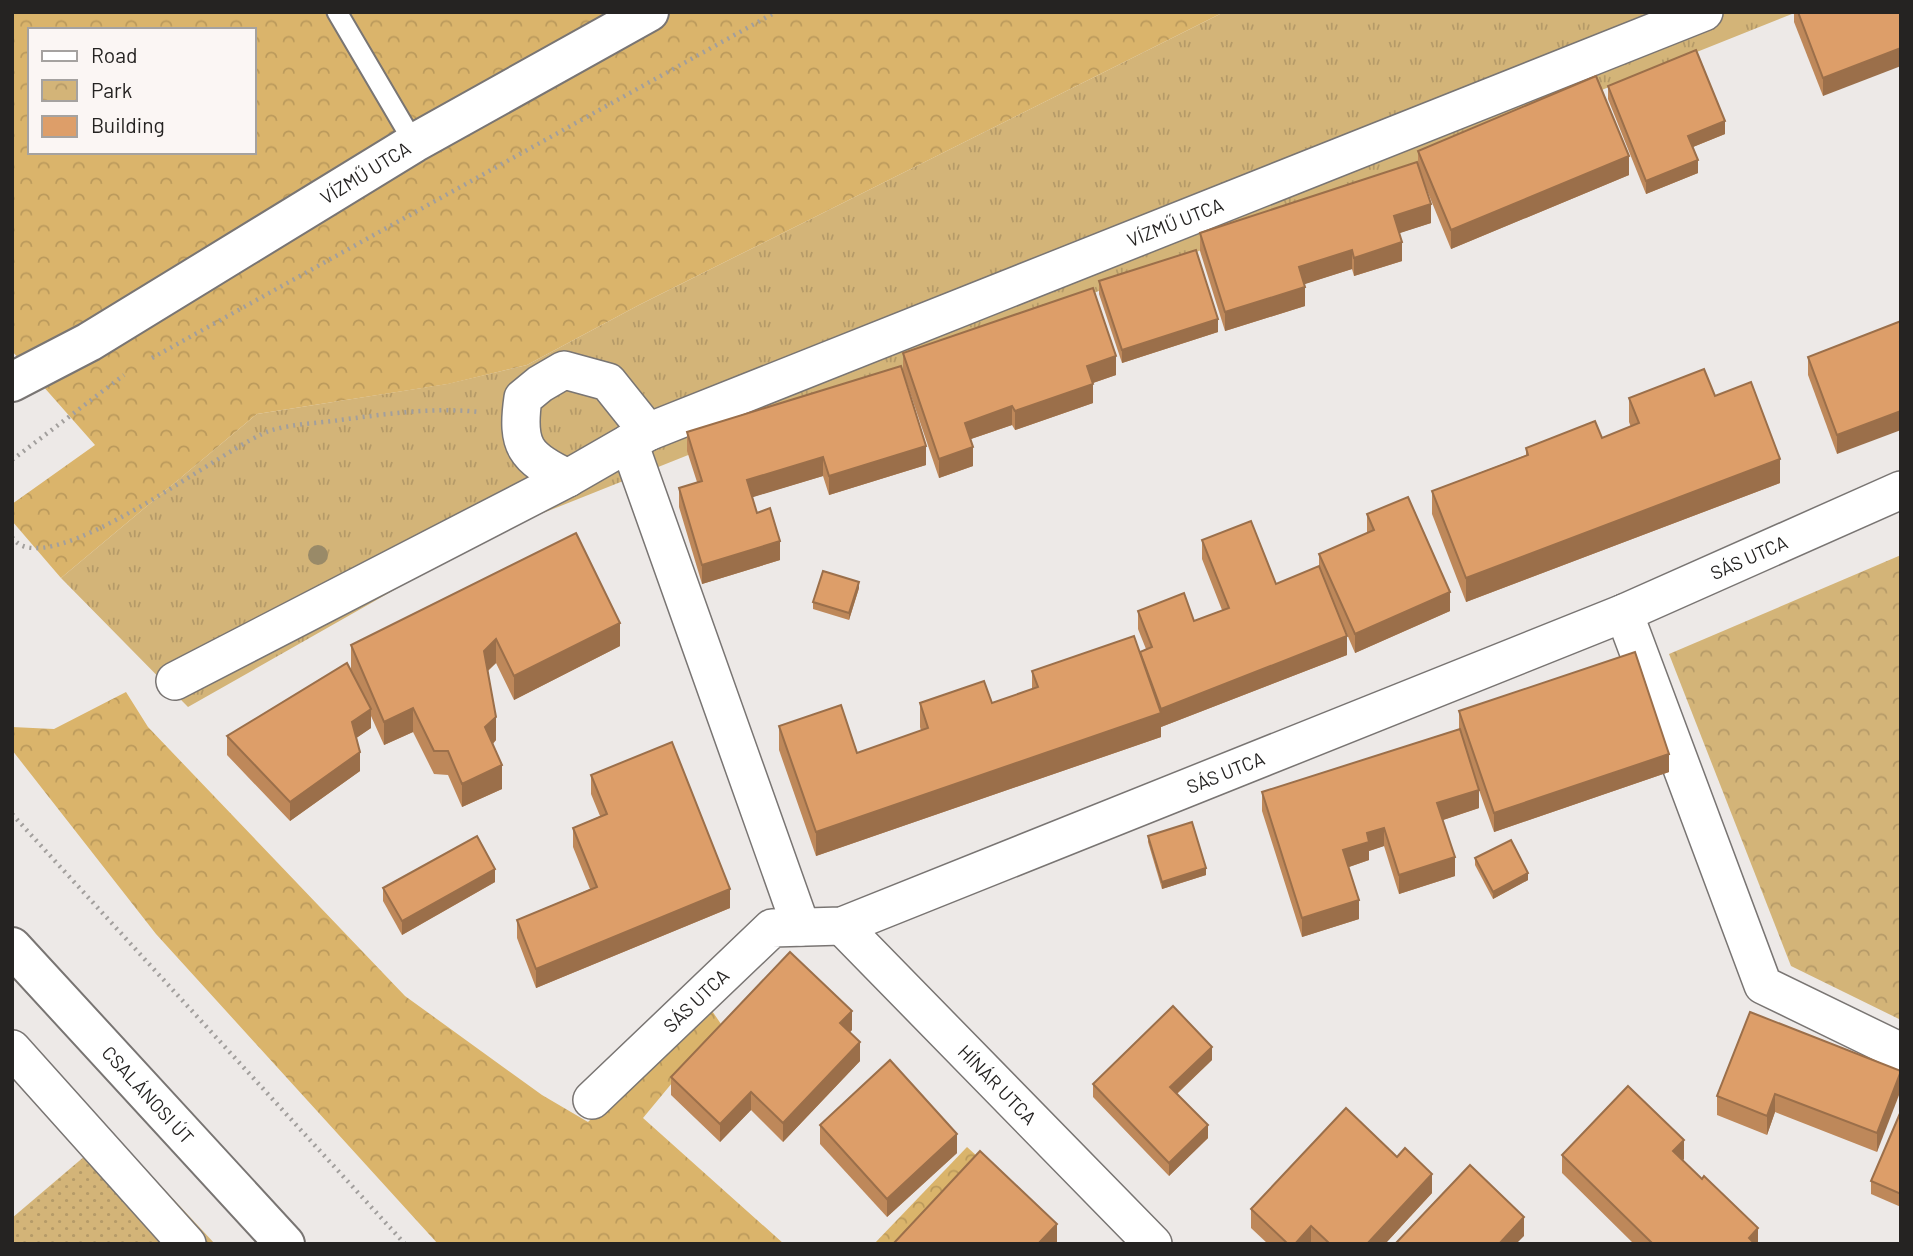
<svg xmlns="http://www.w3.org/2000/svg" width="1913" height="1256" font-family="Barlow,sans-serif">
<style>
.grass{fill:url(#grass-tufts)}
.forest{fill:url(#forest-crowns);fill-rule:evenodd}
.park{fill:url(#park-crowns)}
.garden{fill:url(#garden-dots)}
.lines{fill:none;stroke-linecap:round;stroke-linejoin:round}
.lane-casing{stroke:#797573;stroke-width:23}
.street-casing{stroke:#797573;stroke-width:40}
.secondary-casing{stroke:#797573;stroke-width:42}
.path{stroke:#a29f9d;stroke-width:4.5;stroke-dasharray:2 5;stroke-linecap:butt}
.lane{stroke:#fff;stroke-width:19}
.street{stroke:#fff;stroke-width:37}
.secondary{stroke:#fff;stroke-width:38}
.tree{fill:#998a68}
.wall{fill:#be885a}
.shaded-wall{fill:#9b6f4a}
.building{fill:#dd9e69;stroke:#9b6f4a;stroke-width:2}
.labels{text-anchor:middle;stroke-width:6;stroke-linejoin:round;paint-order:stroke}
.street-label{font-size:19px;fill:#252322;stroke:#fbf6f4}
</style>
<defs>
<pattern id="grass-tufts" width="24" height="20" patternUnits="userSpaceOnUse" patternTransform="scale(1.75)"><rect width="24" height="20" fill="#d3b478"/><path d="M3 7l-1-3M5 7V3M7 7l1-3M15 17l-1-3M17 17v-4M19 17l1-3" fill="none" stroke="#b59a68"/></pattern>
<pattern id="forest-crowns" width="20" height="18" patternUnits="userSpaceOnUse" patternTransform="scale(1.75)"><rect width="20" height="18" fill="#dab46b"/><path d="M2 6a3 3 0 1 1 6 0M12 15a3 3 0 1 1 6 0" fill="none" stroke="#bb9a5c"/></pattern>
<pattern id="park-crowns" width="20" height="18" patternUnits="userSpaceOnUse" patternTransform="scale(1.75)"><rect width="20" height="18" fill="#d3b478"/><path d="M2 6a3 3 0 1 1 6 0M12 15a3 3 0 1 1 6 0" fill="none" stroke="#b59a68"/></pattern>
<pattern id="garden-dots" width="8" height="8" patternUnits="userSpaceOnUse" patternTransform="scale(1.75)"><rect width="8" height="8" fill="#d3b478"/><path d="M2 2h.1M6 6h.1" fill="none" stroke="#b59a68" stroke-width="1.8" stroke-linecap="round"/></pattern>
</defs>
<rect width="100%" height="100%" fill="#ede9e7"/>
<polygon class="grass" points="1224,12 1797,12 498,531 188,707 61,578 257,414 447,384 527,365 639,305"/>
<g class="forest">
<path d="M12 12H1224L639 305 527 365 448 384 257 414 61 578 12 521V504L95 445 12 351ZM30 30H254V152H30Z"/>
<polygon points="126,692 148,727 405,996 542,1095 588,1122 708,1005 721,1024 643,1118 784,1244 438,1244 156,934 12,750 12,727 54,729"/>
<polygon points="967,1147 988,1166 924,1244 874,1244"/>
</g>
<polygon class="park" points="1901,555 1901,1020 1791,966 1669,654"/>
<polygon class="garden" points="112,1133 215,1244 12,1244 12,1218"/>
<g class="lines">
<g class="lane-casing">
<polyline id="lane" points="337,12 414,143"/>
</g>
<g class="street-casing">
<g id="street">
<polyline points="629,443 801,927"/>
<path d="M568 478C525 458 516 446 523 398L540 384 564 370 608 382 648 432"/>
<polyline points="1624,613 1763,985 1901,1052"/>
<path id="s1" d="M175 681 568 478 648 432 1704 12"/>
<path id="s2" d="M842 926 1153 1244"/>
<polyline points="12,1049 187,1244"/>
<path id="s3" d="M592 1100 772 928 842 926 1624 613 1901 490"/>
</g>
</g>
<g class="secondary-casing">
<g id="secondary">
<path id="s4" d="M12 382 89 342 414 143 649 12"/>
<path id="s5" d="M12 947 285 1244"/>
</g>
</g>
<g class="path">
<polyline points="152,358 776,12"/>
<polyline points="12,460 124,375"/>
<path d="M12 537C45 589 230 442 272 430 293 424 318 423 340 420 386 414 433 407 479 412"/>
<polyline points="12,814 405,1244"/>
</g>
<use href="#lane" class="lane"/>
<use href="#street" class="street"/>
<use href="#secondary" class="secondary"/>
</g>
<circle class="tree" cx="318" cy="555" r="10"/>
<g class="wall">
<polygon points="1794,12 1901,12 1823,96 1794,22"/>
<polygon points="1608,86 1725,134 1693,147 1698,173 1646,194 1608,99"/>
<polygon points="1418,151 1629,175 1451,249 1424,183 1431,223 1399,233 1402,261 1354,276 1352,269 1304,284 1305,306 1225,331 1200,251 1200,233 1418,166"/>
<polygon points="1099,281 1218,332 1122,363 1099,294"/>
<polygon points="1901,321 1837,454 1808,375 1808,357"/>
<polygon points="903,353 1116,375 1093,383 1093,403 1015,430 1012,425 971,439 973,466 939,478 903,372"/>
<polygon points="1715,396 1780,483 1466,602 1432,514 1432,491 1526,455 1526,448 1602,438 1631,427 1629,422 1629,398"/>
<polygon points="687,432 926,465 829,495 823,476 752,497 757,513 780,560 702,584 679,507 679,488 697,482 687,451"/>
<polygon points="1367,514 1450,611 1355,653 1346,632 1347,655 1161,727 1161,726 1161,737 816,856 779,750 779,726 857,753 921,731 920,727 920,703 992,703 1032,689 1032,671 1140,652 1146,649 1138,629 1138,611 1194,621 1222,610 1202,559 1202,540 1276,584 1319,566 1319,554 1367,533"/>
<polygon points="576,533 620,646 514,700 496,663 488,671 496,740 493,744 502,789 462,807 448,775 434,774 413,732 384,745 371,716 371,728 356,738 360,771 290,821 227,755 227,736 351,669 351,645"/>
<polygon points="859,588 849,620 813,609 813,602"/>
<polygon points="1459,711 1669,772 1494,832 1479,790 1479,808 1443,820 1455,876 1399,894 1384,846 1369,851 1369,860 1349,867 1359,919 1302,937 1262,811 1262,792 1459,729"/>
<polygon points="591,775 730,908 536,988 517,938 517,920 590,889 573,847 573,828 600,816 591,794"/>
<polygon points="1148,836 1206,875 1162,889 1148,842"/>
<polygon points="1475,858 1528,880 1493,899 1475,865"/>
<polygon points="495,882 402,935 383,901 383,888"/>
<polygon points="852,1030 850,1032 860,1061 783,1142 751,1110 720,1142 671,1095 671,1077"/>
<polygon points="1212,1060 1177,1094 1208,1138 1169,1176 1093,1097 1093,1084"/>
<polygon points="1901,1071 1877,1152 1775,1112 1767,1135 1717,1115 1717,1096"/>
<polygon points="1901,1111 1901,1207 1871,1194 1871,1181"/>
<polygon points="820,1125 957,1153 887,1217 820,1144"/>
<polygon points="1562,1155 1684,1159 1683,1160 1758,1244 1634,1244 1562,1173"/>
<polygon points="1432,1193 1385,1244 1268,1244 1251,1228 1251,1209"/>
</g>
<g class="shaded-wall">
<polygon points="1901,48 1901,66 1823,96 1823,78"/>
<polygon points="1725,121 1725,134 1688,149 1688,136"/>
<polygon points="1629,156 1629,175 1451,249 1451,230"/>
<polygon points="1698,160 1698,173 1646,194 1646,181"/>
<polygon points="1431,204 1431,223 1394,235 1394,216"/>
<polygon points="1402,242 1402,261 1354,276 1354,258"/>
<polygon points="1352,250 1352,269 1299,286 1299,267"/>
<polygon points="1305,287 1305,306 1225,331 1225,312"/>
<polygon points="1218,319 1218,332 1122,363 1122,350"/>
<polygon points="1116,356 1116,375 1087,385 1087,366"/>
<polygon points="1093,384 1093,403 1015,430 1015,411"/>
<polygon points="1012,406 1012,425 965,441 965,423"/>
<polygon points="1901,411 1901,430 1837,454 1837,435"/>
<polygon points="926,446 926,465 829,495 829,476"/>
<polygon points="973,447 973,466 939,478 939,459"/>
<polygon points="823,457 823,476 747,499 747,480"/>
<polygon points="1780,459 1780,483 1466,602 1466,578"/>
<polygon points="780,541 780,560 702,584 702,565"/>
<polygon points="859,582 859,588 849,620 849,613"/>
<polygon points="1450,592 1450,611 1355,653 1355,634"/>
<polygon points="620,623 620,646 514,700 514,676"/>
<polygon points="1347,636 1347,655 1161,727 1161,709"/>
<polygon points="496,639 496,663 484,674 484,651"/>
<polygon points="413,708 413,732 384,745 384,722"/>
<polygon points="371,709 371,728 352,741 352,722"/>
<polygon points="1161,713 1161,737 816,856 816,832"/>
<polygon points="496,717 496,740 485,751 485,727"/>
<polygon points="360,752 360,771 290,821 290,802"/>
<polygon points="1669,754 1669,772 1494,832 1494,813"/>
<polygon points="502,765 502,789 462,807 462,784"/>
<polygon points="1479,790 1479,808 1437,822 1437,803"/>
<polygon points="1384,828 1384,846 1369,851 1369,860 1343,869 1343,850 1367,833"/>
<polygon points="1455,857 1455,876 1399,894 1399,875"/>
<polygon points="1206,868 1206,875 1162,889 1162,882"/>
<polygon points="495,869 495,882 402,935 402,921"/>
<polygon points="1528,873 1528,880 1493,899 1493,892"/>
<polygon points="730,889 730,908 536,988 536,969"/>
<polygon points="1359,900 1359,919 1302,937 1302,918"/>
<polygon points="852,1011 852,1030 840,1042 840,1023"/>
<polygon points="860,1042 860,1061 783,1142 783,1123"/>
<polygon points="1212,1047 1212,1060 1170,1100 1170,1087"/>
<polygon points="1901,1072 1901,1090 1877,1152 1877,1133"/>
<polygon points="751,1092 751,1110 720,1142 720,1124"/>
<polygon points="1775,1094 1775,1112 1767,1135 1767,1116"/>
<polygon points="1208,1125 1208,1138 1169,1176 1169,1163"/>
<polygon points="957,1134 957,1153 887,1217 887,1199"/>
<polygon points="1684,1140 1684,1159 1673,1170 1673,1151"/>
<polygon points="1432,1174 1432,1193 1385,1244 1367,1244"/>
<polygon points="1524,1217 1524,1236 1516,1244 1499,1244"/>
<polygon points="1057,1224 1057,1243 1056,1244 1038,1244"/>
<polygon points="1311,1226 1311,1244 1295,1244"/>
<polygon points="1758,1228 1758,1244 1749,1244 1749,1238"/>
</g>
<g class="building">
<polygon points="1798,12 1901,12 1901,48 1823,78"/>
<polygon points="1696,50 1725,121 1688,136 1698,160 1646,181 1608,86"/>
<polygon points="1596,76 1629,156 1451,230 1418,151"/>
<polygon points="1417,162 1431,204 1394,216 1402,242 1354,258 1352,250 1299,267 1305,287 1225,312 1200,233"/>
<polygon points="1196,250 1218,319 1122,350 1099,281"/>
<polygon points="1093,288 1116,356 1087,366 1093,384 1015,411 1012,406 965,423 973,447 939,459 903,353"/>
<polygon points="1901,321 1901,411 1837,435 1808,357"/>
<polygon points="901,366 926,446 829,476 823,457 747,480 757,513 770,508 780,541 702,565 679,488 702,481 687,432"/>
<polygon points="1704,369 1715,396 1751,382 1780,459 1466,578 1432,491 1528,455 1526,448 1595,421 1602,438 1639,423 1629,398"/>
<polygon points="1408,497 1450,592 1355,634 1319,554 1374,530 1367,514"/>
<polygon points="1251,521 1276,584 1319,566 1347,636 1161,709 1140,652 1152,647 1138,611 1184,593 1194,621 1229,608 1202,540"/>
<polygon points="576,533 620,623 514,676 496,639 484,651 496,717 485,727 502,765 462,784 448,751 434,751 413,708 384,722 351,645"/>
<polygon points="823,571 859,582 849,613 813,602"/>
<polygon points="1134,636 1161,713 816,832 779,726 841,705 857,753 928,728 920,703 984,681 992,703 1038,687 1032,671"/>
<polygon points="1635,652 1669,754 1494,813 1459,711"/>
<polygon points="347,663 371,709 352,722 360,752 290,802 227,736"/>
<polygon points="1460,729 1479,790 1437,803 1455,857 1399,875 1384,828 1367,833 1369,842 1343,850 1359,900 1302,918 1262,792"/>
<polygon points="672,742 730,889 536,969 517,920 597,887 573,828 607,814 591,775"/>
<polygon points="1192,822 1206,868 1162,882 1148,836"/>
<polygon points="477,836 495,869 402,921 383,888"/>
<polygon points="1511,840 1528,873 1493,892 1475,858"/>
<polygon points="790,952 852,1011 840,1023 860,1042 783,1123 751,1092 720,1124 671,1077"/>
<polygon points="1173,1006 1212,1047 1170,1087 1208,1125 1169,1163 1093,1084"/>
<polygon points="1750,1012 1901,1071 1877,1133 1775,1094 1767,1116 1717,1096"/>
<polygon points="890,1060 957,1134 887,1199 820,1125"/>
<polygon points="1628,1086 1684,1140 1673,1151 1702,1179 1704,1176 1758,1228 1749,1238 1755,1244 1653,1244 1562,1155"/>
<polygon points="1346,1108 1397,1157 1405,1148 1432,1174 1367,1244 1330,1244 1311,1226 1295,1244 1288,1244 1251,1209"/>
<polygon points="1901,1111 1901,1194 1871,1181"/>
<polygon points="980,1151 1057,1224 1038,1244 893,1244"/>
<polygon points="1470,1165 1524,1217 1499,1244 1395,1244"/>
</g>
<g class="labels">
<g class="street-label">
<text dy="7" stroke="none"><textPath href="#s4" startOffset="411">VÍZMŰ UTCA</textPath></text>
<text dy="7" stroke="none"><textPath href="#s1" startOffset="1102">VÍZMŰ UTCA</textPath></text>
<text dy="7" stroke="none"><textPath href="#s3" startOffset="1298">SÁS UTCA</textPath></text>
<text dy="7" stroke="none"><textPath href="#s3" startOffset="732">SÁS UTCA</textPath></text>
<text dy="7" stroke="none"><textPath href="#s3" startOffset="144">SÁS UTCA</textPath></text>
<text dy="7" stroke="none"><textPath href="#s2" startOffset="222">HÍNÁR UTCA</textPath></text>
<text dy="7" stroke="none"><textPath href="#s5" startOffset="201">CSALÁNOSI ÚT</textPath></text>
</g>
</g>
<rect width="1913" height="1256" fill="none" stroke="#252322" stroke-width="28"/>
<rect x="28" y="28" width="228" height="126" fill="#fbf6f4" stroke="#a5a2a0" stroke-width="2"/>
<rect x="42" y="51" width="35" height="10" fill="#ffffff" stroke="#a5a2a0" stroke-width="2"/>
<text x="91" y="63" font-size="21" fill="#252322">Road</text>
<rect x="42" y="80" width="35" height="21" fill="url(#park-crowns)" stroke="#a5a2a0" stroke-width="2"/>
<text x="91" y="98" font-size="21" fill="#252322">Park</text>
<rect x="42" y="116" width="35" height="21" fill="#dd9e69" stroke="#a5a2a0" stroke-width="2"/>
<text x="91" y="133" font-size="21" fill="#252322">Building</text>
</svg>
